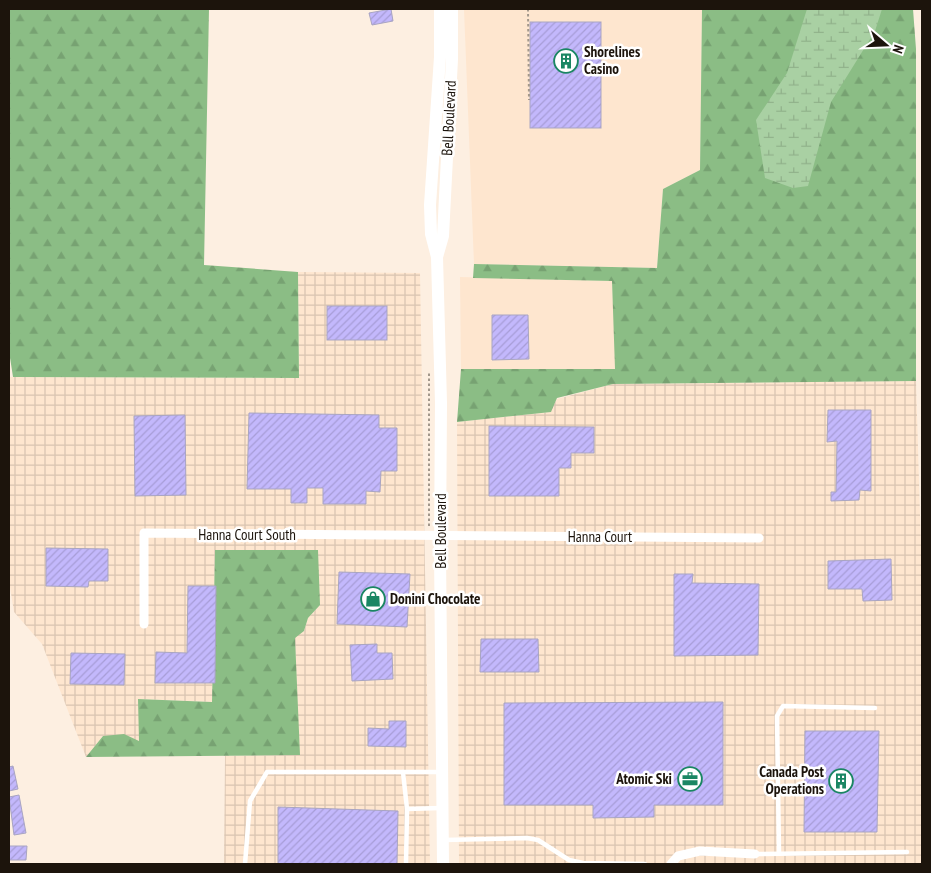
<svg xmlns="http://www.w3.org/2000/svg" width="931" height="873" font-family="'PT Sans Narrow',sans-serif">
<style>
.built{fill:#fee6cf}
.industrial{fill:url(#industrial-grid)}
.forest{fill:url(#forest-firs)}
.wetland{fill:url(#wetland-marsh)}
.building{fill:url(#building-hatch);stroke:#a9a5c2}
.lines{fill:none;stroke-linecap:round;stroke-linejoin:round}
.path{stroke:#a2978b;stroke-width:2;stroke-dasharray:2.5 2.5;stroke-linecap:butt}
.lane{stroke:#fff;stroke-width:4.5}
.street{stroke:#fff;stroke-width:9}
.secondary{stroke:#fff;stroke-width:12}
.labels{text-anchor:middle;stroke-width:5;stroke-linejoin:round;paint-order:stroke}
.poi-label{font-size:15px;font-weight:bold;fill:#1c140c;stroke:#fff;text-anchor:start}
.street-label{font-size:15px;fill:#1c140c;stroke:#fff}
</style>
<defs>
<pattern id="industrial-grid" width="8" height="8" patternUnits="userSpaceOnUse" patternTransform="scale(1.25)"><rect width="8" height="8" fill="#fee6cf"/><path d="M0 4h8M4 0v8" fill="none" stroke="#d9c4b1"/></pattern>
<pattern id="forest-firs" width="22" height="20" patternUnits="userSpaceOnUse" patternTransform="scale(1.25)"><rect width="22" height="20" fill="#8bbd85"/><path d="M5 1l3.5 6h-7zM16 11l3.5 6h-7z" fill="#77a272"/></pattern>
<pattern id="wetland-marsh" width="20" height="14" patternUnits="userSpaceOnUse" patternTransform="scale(1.25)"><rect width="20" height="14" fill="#a9d0a3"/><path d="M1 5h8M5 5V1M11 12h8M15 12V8" fill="none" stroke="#91b28b"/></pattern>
<pattern id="building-hatch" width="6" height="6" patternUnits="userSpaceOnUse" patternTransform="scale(1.25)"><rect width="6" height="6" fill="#c3b8fc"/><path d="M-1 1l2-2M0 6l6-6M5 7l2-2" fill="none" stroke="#a79dd7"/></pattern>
</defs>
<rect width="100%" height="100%" fill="#fdefe1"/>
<g class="built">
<polygon points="464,9 702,9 700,170 663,189 657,268 474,264"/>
<polygon points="460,277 612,281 616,369 461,369"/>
</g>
<g class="industrial">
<polygon points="298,272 420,273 430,864 224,864 225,756 299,755 295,637 304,631 308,618 320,605 215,550 212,702 139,699 139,741 103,736 86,757 42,644 14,612 9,581 9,377 299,378"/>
<polygon points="916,381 922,583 922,864 459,864 457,422 550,412 557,399 613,384"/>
</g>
<g class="forest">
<polygon points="9,9 209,9 204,265 298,272 299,378 13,377 9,351"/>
<polygon points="702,9 913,9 916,49 916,381 613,384 557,398 551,412 457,422 461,369 615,369 612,281 473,278 474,264 657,268 663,189 700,170"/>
<polygon points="215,550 318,550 320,605 308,618 304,631 295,638 300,755 86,757 103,736 124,734 139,741 138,699 212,702"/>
</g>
<polygon class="wetland" points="807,9 882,9 875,31 831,102 808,186 793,188 765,178 756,120 787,73"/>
<g class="building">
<polygon points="391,9 393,21 372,25 369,13"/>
<rect x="530" y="22" width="71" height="106"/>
<rect x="327" y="306" width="60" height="34"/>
<polygon points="492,315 528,315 529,359 492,360"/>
<polygon points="828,410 871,410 871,491 860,490 859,500 831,501 831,492 836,492 837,441 827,442"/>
<polygon points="249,413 379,415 379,428 397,428 397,471 381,471 380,492 366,491 366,504 323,504 323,488 307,488 307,503 291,503 291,489 247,489"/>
<polygon points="185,415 186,495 135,496 134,416"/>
<polygon points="489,426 594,427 594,453 571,453 571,468 559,468 559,496 489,496"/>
<polygon points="46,548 108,549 108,581 89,581 88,587 46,586"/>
<polygon points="891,559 892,600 863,601 862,589 828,589 828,561"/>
<polygon points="339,572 410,574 407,627 337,624"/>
<polygon points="674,574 693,574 692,583 759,584 758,655 674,656"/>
<polygon points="188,586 216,586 215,683 155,683 156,652 187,653"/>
<polygon points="481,639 538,639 539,672 480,672"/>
<polygon points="377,644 377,653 392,653 393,679 352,681 350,645"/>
<polygon points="71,653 125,654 124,685 70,684"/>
<polygon points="723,702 723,805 654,805 654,817 593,818 593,805 504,805 504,703"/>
<polygon points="389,721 406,721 406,747 368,746 368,728 389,729"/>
<polygon points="805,731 879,731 877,832 804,832"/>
<polygon points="13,766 18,789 9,791 9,767"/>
<polygon points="19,795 26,833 14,835 9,797"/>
<polygon points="278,807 398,811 397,864 278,864"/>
<polygon points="9,846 27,846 26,860 9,860"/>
</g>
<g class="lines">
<g class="path">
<polyline points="528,9 529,100"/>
<polyline points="429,526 429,371"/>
</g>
<g class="lane">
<polyline points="403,772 407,809 406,864"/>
<polyline points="407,809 441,808"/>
<polyline points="444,840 527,838 538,840 569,860 583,863 645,864"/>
<polyline points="779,853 777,716 783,706 875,708"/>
<polyline points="755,854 907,852"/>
<polyline points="245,864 250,801 267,772 441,772"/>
</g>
<g class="street">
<polyline points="144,624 144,533 759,538"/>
<polyline points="671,864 678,856 700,851 755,854"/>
</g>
<g class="secondary">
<polyline points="440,9 440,57 430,205 431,234 437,257 441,403 440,550 443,864"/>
<polyline points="437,257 443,236 452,59 452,9"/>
</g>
</g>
<defs>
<g id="building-ring" transform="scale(1.25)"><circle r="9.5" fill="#fff" stroke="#1a8663" stroke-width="1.5"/><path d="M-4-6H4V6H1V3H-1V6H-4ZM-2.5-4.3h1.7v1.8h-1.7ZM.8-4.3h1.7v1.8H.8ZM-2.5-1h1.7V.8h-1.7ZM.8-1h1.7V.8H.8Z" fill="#1a8663"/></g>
<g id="shop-ring" transform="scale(1.25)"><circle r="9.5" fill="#fff" stroke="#1a8663" stroke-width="1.5"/><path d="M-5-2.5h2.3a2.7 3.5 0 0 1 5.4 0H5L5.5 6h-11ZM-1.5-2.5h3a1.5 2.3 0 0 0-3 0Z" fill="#1a8663"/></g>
<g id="office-ring" transform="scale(1.25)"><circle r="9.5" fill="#fff" stroke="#1a8663" stroke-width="1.5"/><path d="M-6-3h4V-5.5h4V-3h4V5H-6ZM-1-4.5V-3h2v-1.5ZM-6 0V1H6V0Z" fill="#1a8663"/></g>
</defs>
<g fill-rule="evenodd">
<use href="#building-ring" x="566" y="61"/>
<use href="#shop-ring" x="373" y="599"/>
<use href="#office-ring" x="690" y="779"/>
<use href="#building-ring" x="841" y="781"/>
</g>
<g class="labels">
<g class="poi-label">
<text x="584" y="57">Shorelines<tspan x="584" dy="17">Casino</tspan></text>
<text x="390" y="604">Donini Chocolate</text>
<text x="824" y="777" text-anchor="end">Canada Post<tspan x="824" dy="17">Operations</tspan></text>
<text x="672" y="784" text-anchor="end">Atomic Ski</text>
</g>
<g class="street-label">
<text transform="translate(449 118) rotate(-87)" y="5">Bell Boulevard</text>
<text transform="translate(441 531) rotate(-90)" y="5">Bell Boulevard</text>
<text x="247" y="540">Hanna Court South</text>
<text x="600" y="542">Hanna Court</text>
</g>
</g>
<rect width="931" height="873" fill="none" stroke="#1c140c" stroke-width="20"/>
<g transform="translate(886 45) rotate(109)" stroke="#ffffff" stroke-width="4" paint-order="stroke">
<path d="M0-4L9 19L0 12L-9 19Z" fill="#1c140c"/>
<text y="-8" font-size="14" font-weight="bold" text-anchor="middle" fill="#1c140c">N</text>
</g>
</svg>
